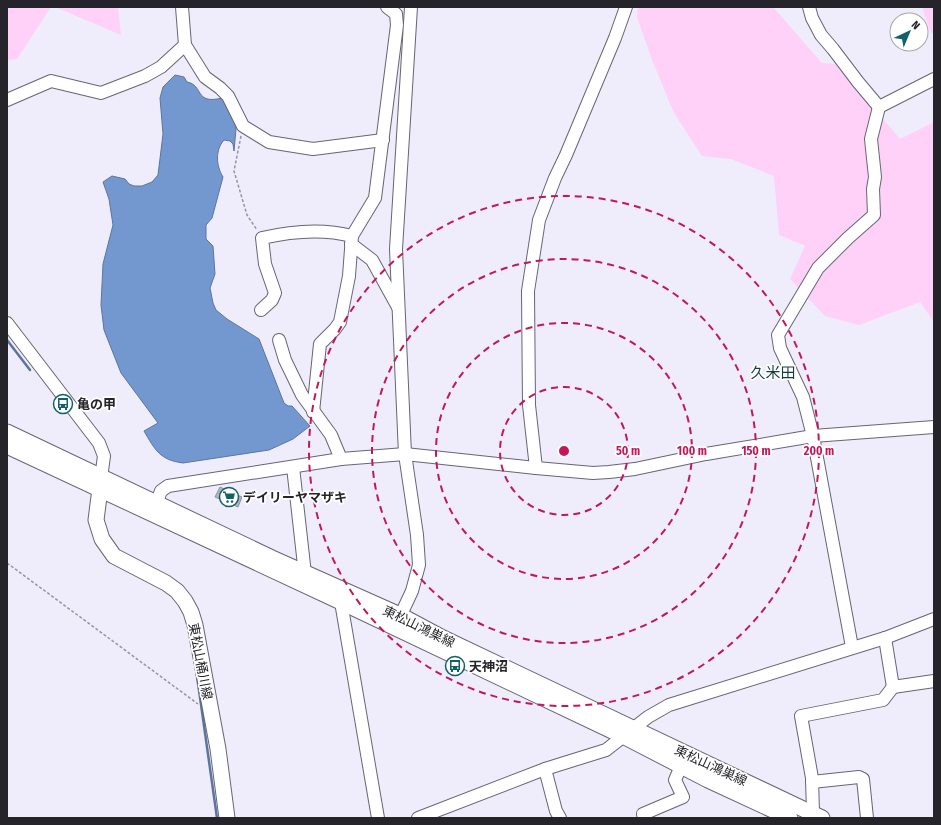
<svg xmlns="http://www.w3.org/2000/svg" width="941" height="825" font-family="'Fira Sans Condensed','Noto Sans JP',sans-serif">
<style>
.green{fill:#ffd0f8}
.water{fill:#7398cf;stroke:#5c759e}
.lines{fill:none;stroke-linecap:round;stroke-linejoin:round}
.stream{stroke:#5c759e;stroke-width:2.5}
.building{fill:#b0b4c2;stroke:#8e919f}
.minor-casing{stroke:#676572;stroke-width:14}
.major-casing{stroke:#676572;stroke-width:17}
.path{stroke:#9694a0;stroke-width:1.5;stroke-dasharray:3 2;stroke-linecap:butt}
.minor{stroke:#fff;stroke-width:12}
.major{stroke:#fff;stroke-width:15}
.ring{fill:none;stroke:#c2185b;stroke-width:2;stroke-dasharray:7 5}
.labels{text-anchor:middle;stroke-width:3.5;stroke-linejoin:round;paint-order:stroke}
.poi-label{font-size:13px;font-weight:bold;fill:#25242a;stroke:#fff;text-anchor:start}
.street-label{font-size:13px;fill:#25242a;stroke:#fff}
.quarter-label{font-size:15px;fill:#173a3d;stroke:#fff}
.centre{fill:#c2185b;stroke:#fff;stroke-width:2}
.ring-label{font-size:12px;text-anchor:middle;font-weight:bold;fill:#c2185b;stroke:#fff;stroke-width:3.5;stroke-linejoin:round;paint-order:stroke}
</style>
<rect width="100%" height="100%" fill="#efecfc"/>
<g class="green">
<polygon points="7,7 51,7 17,59 7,60"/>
<polygon points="55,7 118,7 121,35"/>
<polygon points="638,7 773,7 822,63 836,64 900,139 934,122 934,322 920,302 859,325 825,316 790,279 805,246 779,235 774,176 731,159 702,156 674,113 652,60 637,17"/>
<polygon points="922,7 934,7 934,34 931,33"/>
</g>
<path class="water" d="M175 75 184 77 187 82C204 85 194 105 222 98L235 118 236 129 234 151 233 144 230 141 224 140C215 150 216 166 223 177L212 218 206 225V239L213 246 215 274 210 288 213 303 216 310 227 319 259 339 284 403 288 406H292L310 426 293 439 269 450 183 463C160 460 155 450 144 431L158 423 121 373 104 330 101 305 103 264 113 225 109 199 103 182 112 176 125 179 129 184 134 186H142L152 182 158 175 163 134 160 98 163 87Z"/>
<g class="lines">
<g class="stream">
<polyline points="7,340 30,370"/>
<polyline points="196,669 217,818"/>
</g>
</g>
<polygon class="building" points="220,487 242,497 238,507 215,497"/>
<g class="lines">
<g class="minor-casing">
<g id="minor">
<polyline points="182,7 185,45 205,77 220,88 228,96 243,126 269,142 313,149 383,140"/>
<polyline points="809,7 812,18 821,35 833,49 858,82 879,107"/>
<polyline points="7,100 51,81 101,93 145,76 161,67 185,45"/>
<polyline points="351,244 372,260 398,307"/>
<path d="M261 310 272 300 275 293 265 264 262 238C292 231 322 228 352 236"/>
<polyline points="7,323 99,443 104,456 101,478"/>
<polyline points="279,340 285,360 302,395 331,435 341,459"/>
<polyline points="313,412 320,344 335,329 340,322 349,276 352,236 375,198 397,25 396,14 387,7"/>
<polyline points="293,467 305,574"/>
<polyline points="536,468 529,405 528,291 539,220 555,178 566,155 615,38 626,7"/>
<polyline points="156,504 161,491 168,486 341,459 405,454 536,468 593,473 609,472 635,469 706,454 813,436 934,427"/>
<polyline points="341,602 378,818"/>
<polyline points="397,623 412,591 419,565 417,535 405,454 396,249 411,7"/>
<polyline points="885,638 893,687 934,681"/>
<polyline points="852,647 813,436 803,397 780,348 778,335 818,268 848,238 874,215 873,189 875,177 871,139 879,107 934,79"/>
<polyline points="545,769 556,811 560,818"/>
<polyline points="812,782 859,777 863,779 867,818"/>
<polyline points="813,813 812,778 801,716 883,700 893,687"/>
<polyline points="418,818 545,769 606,750 648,717 669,705 885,638 934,619"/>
<polyline points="644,818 643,814 683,797 675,780 681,766"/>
</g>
</g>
<g class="major-casing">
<g id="major">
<polyline points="7,432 272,558 400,615 443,638 822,818"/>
<polyline points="7,446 341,602 625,737 708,780 790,818"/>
<polyline points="101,481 96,520 102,539 114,556 166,583 177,591 185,601 191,612 195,625 218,749 227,818"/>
</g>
</g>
<g class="path">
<polyline points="241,136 234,171 247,215 257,230"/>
<polyline points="7,563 198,704"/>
</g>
<use href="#minor" class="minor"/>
<use href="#major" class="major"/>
</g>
<g class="ring">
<circle cx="564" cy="451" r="64"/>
<circle cx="564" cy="451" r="128"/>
<circle cx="564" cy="451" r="192"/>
<circle cx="564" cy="451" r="255"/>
</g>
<defs>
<g id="bus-ring" transform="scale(1)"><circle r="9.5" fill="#fff" stroke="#116168" stroke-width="1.5"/><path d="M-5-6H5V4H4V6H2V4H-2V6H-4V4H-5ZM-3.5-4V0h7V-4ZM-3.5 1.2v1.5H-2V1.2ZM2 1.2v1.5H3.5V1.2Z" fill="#116168"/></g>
<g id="supermarket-ring" transform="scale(1)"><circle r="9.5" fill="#fff" stroke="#116168" stroke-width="1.5"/><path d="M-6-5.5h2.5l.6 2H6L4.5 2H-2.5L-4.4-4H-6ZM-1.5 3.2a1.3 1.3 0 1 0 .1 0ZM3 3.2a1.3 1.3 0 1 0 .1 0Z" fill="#116168"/></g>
</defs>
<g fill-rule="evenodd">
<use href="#bus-ring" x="63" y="404"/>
<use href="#supermarket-ring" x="229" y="497"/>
<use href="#bus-ring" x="455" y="666"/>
</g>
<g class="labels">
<g class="poi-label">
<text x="77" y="409">亀の甲</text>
<text x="243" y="502">デイリーヤマザキ</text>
<text x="469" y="671">天神沼</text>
</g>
<g class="street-label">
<text transform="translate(419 626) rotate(26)" y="5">東松山鴻巣線</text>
<text transform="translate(201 661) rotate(79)" y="5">東松山桶川線</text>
<text transform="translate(711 765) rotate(25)" y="5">東松山鴻巣線</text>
</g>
<g class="quarter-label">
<text x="773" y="378">久米田</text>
</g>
</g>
<circle cx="564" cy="451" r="6" class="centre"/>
<g class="ring-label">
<text x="628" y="455">50 m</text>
<text x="692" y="455">100 m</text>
<text x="756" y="455">150 m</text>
<text x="819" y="455">200 m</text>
</g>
<rect width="941" height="825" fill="none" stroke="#25242a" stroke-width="16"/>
<g transform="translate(909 32) rotate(44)"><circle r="19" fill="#ffffff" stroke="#a8a7aa"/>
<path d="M0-3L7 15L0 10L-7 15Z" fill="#116168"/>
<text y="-6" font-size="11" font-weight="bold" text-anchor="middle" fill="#25242a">N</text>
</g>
</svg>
